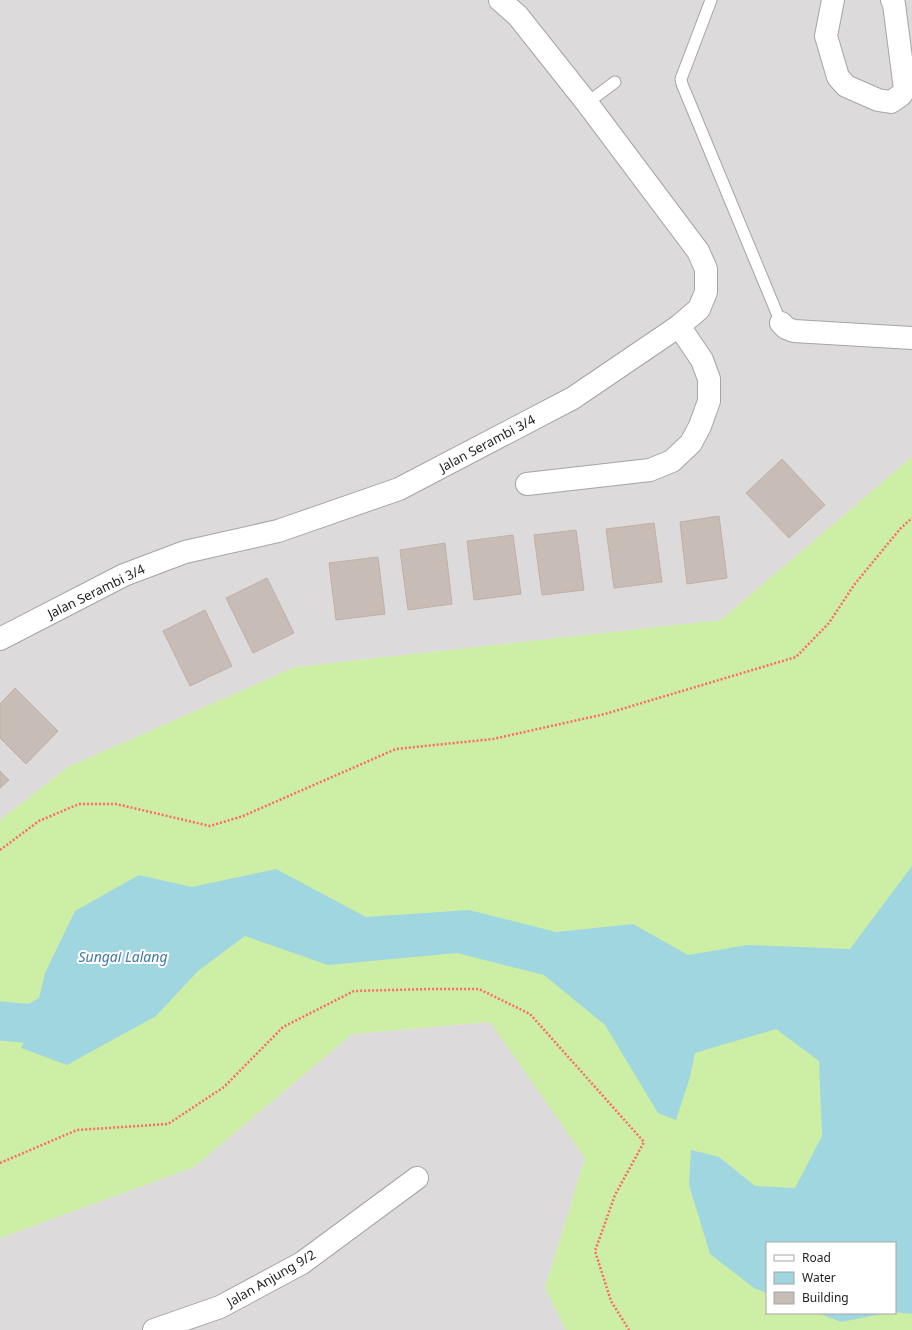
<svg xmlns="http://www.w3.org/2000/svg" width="912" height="1330" font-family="'Noto Sans',sans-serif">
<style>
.residential{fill:#dcdadb}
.grass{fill:#cdeea5;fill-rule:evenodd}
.water{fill:#a0d6e0}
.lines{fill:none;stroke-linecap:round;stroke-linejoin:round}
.river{stroke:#a0d6e0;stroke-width:39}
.building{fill:#c8bcb6;stroke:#c2afa4}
.service-casing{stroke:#a5a5a5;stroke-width:13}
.minor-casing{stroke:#a5a5a5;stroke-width:24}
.path{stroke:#ff6a64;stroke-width:2.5;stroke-dasharray:2 2;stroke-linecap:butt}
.service{stroke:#fff;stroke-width:11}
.minor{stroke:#fff;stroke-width:22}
.labels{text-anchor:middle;stroke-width:4;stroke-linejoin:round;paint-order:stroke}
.street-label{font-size:13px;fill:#1e1e1e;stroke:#fff}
.water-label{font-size:14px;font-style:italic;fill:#3e78a4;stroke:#fff}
</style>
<rect width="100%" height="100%" fill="#f0eae3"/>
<g class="residential">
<polygon points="0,0 912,0 912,457 721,620 295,667 68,767 0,820"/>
<polygon points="491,1022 585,1158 545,1288 566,1330 0,1330 0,1238 194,1167 352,1034"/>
</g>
<path class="grass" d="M912 457V1330H566L545 1288 585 1158 490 1022 352 1034 194 1167 0 1238V820L68 767 295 667 721 620ZM767 1243H895V1313H767Z"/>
<g class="water">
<polygon points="912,866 912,1314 895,1312 895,1243 767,1243 767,1293 754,1288 710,1254 689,1185 691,1150 719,1157 755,1186 795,1188 822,1136 819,1061 776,1029 695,1053 690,1077 676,1120 658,1113 605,1025 544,975 457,953 328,965 245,936 198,971 156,1016 67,1065 21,1048 33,1024 45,973 75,911 139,875 192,887 276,869 366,917 469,910 556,932 633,924 688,955 747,945 850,949"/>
<polygon points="818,1313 887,1313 841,1322"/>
</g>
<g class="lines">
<polyline class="river" points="0,1021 33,1024 80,997"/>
</g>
<g class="building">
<polygon points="782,459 825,505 789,538 746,493"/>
<polygon points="719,516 727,578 687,584 680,522"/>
<polygon points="654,523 662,582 614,588 606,529"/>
<polygon points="576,530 584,590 542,595 534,535"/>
<polygon points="513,535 521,594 474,600 467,541"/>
<polygon points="445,543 452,604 408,610 400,550"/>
<polygon points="378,557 385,614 336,620 329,563"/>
<polygon points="267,578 294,633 253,653 226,598"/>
<polygon points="205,610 232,666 190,686 163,631"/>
<polygon points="15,688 58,731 26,764 0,738 0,704"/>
<polygon points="0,771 9,780 0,788"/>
</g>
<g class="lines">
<g class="service-casing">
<g id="service">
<polyline points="711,0 681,79 682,84 781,323"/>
<polyline points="587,103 615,82"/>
</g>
</g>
<g class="minor-casing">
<g id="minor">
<polyline points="833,0 826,36 838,77 846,86 878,100 891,102 901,95 905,89 894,4 892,0"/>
<polyline points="781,323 786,328 794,331 912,338"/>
<polyline points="527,484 650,470 672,461 691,443 700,426 709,401 709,379 702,360 679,326"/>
<polyline points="0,639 124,575 185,552 278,531 399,489 573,398 679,326 699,309 706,292 706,269 698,251 587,103 518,16 500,0"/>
<polyline points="154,1330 220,1307 302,1263 417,1178"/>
</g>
</g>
<g class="path">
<polyline points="0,850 39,821 79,804 116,804 210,826 243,816 396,749 493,739 605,714 796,657 829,623 854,585 900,529 912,518"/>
<polyline points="0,1163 77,1130 168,1124 224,1087 283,1027 354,991 429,989 479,989 530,1014 644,1142 615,1195 595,1251 611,1301 629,1330"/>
</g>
<use href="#service" class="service"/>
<use href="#minor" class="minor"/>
</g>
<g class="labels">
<g class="street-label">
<text transform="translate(487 443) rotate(-28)" y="5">Jalan Serambi 3/4</text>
<text transform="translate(96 591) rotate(-26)" y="5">Jalan Serambi 3/4</text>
<text transform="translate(271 1278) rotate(-30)" y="5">Jalan Anjung 9/2</text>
</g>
<g class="water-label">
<text x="123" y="962">Sungai Lalang</text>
</g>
</g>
<rect x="766" y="1242" width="130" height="72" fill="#ffffff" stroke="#a5a5a5"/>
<rect x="774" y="1255" width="20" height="6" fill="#ffffff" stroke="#a5a5a5"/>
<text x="802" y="1262" font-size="12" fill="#1e1e1e">Road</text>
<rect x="774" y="1272" width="20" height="12" fill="#a0d6e0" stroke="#a5a5a5"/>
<text x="802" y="1282" font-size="12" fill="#1e1e1e">Water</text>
<rect x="774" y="1292" width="20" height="12" fill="#c8bcb6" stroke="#a5a5a5"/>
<text x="802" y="1302" font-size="12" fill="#1e1e1e">Building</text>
</svg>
